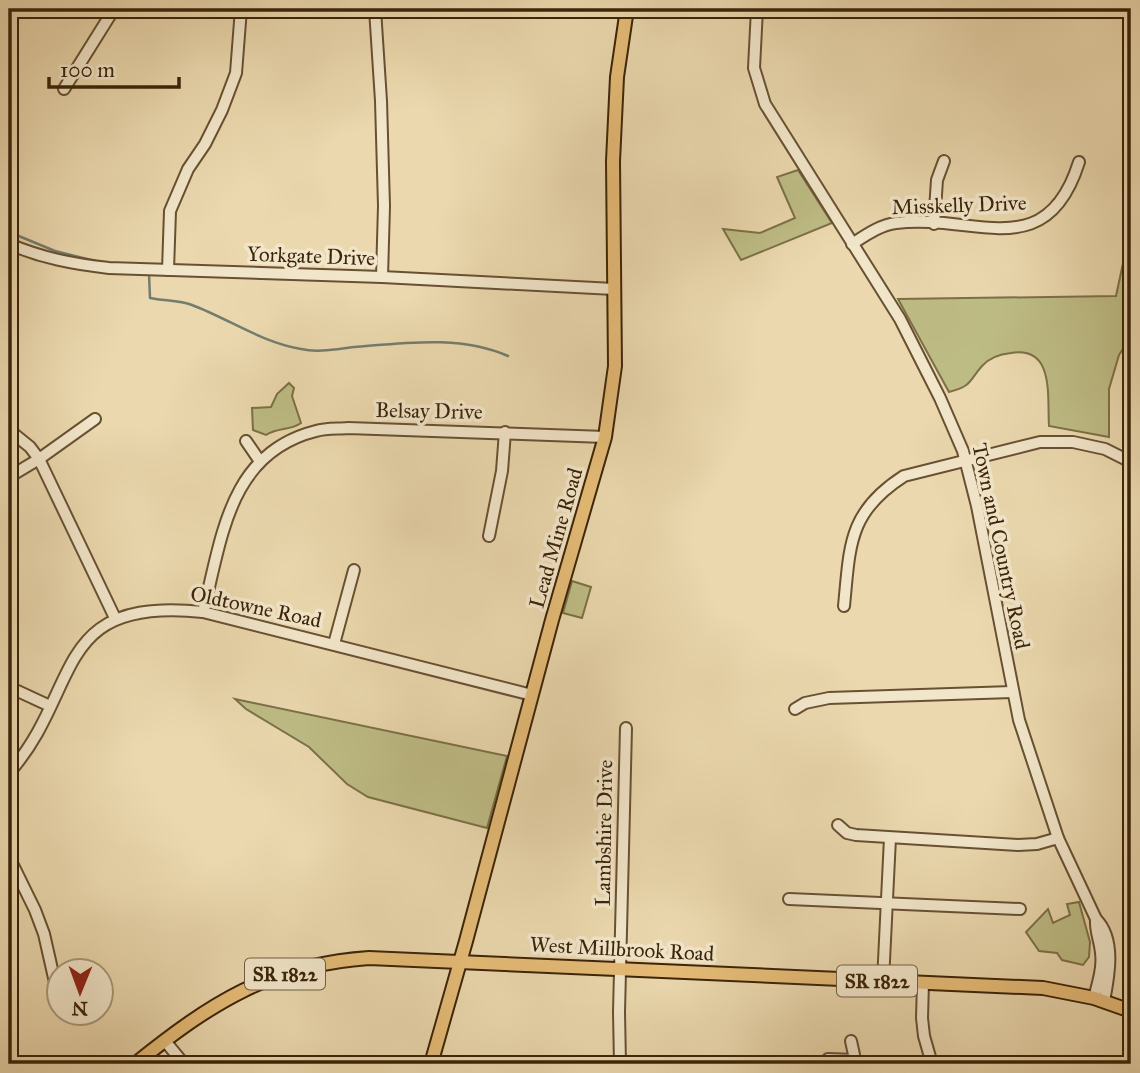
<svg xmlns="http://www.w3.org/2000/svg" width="1140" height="1073" font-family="'IM FELL Great Primer',serif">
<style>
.green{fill:#bebc85;stroke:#7c7047;stroke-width:2}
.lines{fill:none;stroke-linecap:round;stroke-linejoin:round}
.stream{stroke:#737d6e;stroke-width:2.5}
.minor-casing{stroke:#675132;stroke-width:14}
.major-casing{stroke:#3b2409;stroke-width:16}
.minor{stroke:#f2e6ca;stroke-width:10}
.major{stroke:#e6bc77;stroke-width:12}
.labels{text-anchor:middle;stroke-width:7;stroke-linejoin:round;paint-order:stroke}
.shield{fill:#f2e6ca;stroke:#725e43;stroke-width:2}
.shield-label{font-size:19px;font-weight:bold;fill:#3b2409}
.street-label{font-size:21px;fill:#3b2409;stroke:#f2e6ca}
</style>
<rect width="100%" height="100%" fill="#ebd8ae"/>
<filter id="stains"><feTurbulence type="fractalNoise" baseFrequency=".00286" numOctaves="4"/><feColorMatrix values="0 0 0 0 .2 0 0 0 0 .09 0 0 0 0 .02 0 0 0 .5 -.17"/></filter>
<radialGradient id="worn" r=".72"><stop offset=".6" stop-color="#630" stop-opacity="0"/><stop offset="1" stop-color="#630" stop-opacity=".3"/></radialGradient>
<g class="green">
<polygon points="798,170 832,223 741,260 723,229 760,233 795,218 777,177"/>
<path d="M1125 254 1131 257V337L1119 355 1109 389V437L1049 426C1047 396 1055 346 1011 353 1001 354 989 358 982 366 968 382 972 386 949 392L898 299 1116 296Z"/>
<path d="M289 383 294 388 292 396 301 423C290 431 278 427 266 435L253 430 252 408 271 407 277 394Z"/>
<polygon points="572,581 591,587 582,618 563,613"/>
<polygon points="235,699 507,756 487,828 368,797 347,784 309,747 246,709"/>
<polygon points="1079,902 1090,942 1089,957 1083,965 1062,960 1057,953 1039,951 1026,932 1048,909 1053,923 1070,915 1067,904"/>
</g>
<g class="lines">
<g class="stream">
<polyline points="9,232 55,251 95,261"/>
<path d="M149 274 150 298C164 301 179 300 192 305 229 319 261 342 301 349 318 353 337 349 354 347 405 343 460 335 508 356"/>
</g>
<g class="minor-casing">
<g id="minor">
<polyline points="375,9 381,101 384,206 382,277"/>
<path d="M757 9 754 68 765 104 900 319 940 398 963 451 977 506 1019 720 1058 838 1096 919C1116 939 1109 976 1104 1001"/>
<polyline points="1017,9 1051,12 1076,9"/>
<polyline points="64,89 114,9"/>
<polyline points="934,224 937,180 944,161"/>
<path d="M9 244C42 258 73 264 109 268L382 277 614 289"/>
<path d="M852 244C866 235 880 225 896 223 974 213 1046 267 1079 162"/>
<polyline points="168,270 170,211 188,169 205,144 222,110 236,73 241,9"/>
<polyline points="9,430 30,447 39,459 115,618"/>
<polyline points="246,441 259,460"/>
<polyline points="9,477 39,459 95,419"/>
<polyline points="489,536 502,471 505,432"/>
<path d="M844 606C850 545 848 512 904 476L1040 442H1073L1105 449 1131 462"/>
<path d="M203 612C222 539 228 453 316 431 326 428 338 429 348 428L605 437"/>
<polyline points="334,644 354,570"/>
<polyline points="9,687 50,706"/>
<polyline points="795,709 805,703 829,698 1012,692"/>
<path d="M9 773C83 689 50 596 203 612L532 695"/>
<polyline points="838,825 847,833 856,835 1018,845 1037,844 1058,838"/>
<polyline points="9,857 35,910 44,934 59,1000"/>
<polyline points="789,899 1020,909"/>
<polyline points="883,981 890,838"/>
<polyline points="923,982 922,1018 924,1036 932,1064"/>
<path d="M1094 998C1098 983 1103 967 1101 953 1100 940 1095 932 1096 919"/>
<polyline points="165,1041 184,1064"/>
<polyline points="851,1041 856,1064"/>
<polyline points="828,1059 855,1060"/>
<polyline points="620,1064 619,1012 626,728"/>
</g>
</g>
<g class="major-casing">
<g id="major">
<path d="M135 1064C211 1003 269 965 369 958L1043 988 1094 998 1131 1011"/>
<polyline points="431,1064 466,941 552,620 605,437 615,366 613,161 617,77 627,9"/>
</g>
</g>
<use href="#minor" class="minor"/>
<use href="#major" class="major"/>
</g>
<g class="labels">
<g class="shield">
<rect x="245" y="958.5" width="80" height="31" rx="5"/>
<rect x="837" y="965.5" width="80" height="31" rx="5"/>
</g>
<g class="shield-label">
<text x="285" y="981">SR 1822</text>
<text x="877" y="988">SR 1822</text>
</g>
<g class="street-label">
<text transform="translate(959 205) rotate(-2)" y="7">Misskelly Drive</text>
<text transform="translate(311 256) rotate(2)" y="7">Yorkgate Drive</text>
<text transform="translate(429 411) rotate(1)" y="7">Belsay Drive</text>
<text transform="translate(556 538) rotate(-74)" y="7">Lead Mine Road</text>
<text transform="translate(1001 546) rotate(78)" y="7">Town and Country Road</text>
<text transform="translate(256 607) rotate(12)" y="7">Oldtowne Road</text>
<text transform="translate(604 833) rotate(-89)" y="7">Lambshire Drive</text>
<text transform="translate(622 949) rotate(3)" y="7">West Millbrook Road</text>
</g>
</g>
<rect width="1140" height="1073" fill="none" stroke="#ebd8ae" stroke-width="35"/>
<rect x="10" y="10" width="1119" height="1052" fill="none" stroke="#3b2409" stroke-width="3.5"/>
<rect x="18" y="18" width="1105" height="1038" fill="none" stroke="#3b2409" stroke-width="2"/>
<g transform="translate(80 992) rotate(181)"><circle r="33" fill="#f2e6ca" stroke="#a9987d" stroke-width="2"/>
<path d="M0-5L12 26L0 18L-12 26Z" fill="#8f2418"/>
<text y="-10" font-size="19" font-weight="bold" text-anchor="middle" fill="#3b2409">N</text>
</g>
<path d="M49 77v10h130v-10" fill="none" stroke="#3b2409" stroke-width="3.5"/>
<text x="60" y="77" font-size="21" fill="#3b2409" stroke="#f2e6ca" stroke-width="5" paint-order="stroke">100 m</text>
<rect width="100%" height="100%" filter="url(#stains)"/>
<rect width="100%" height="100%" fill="url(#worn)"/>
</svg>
